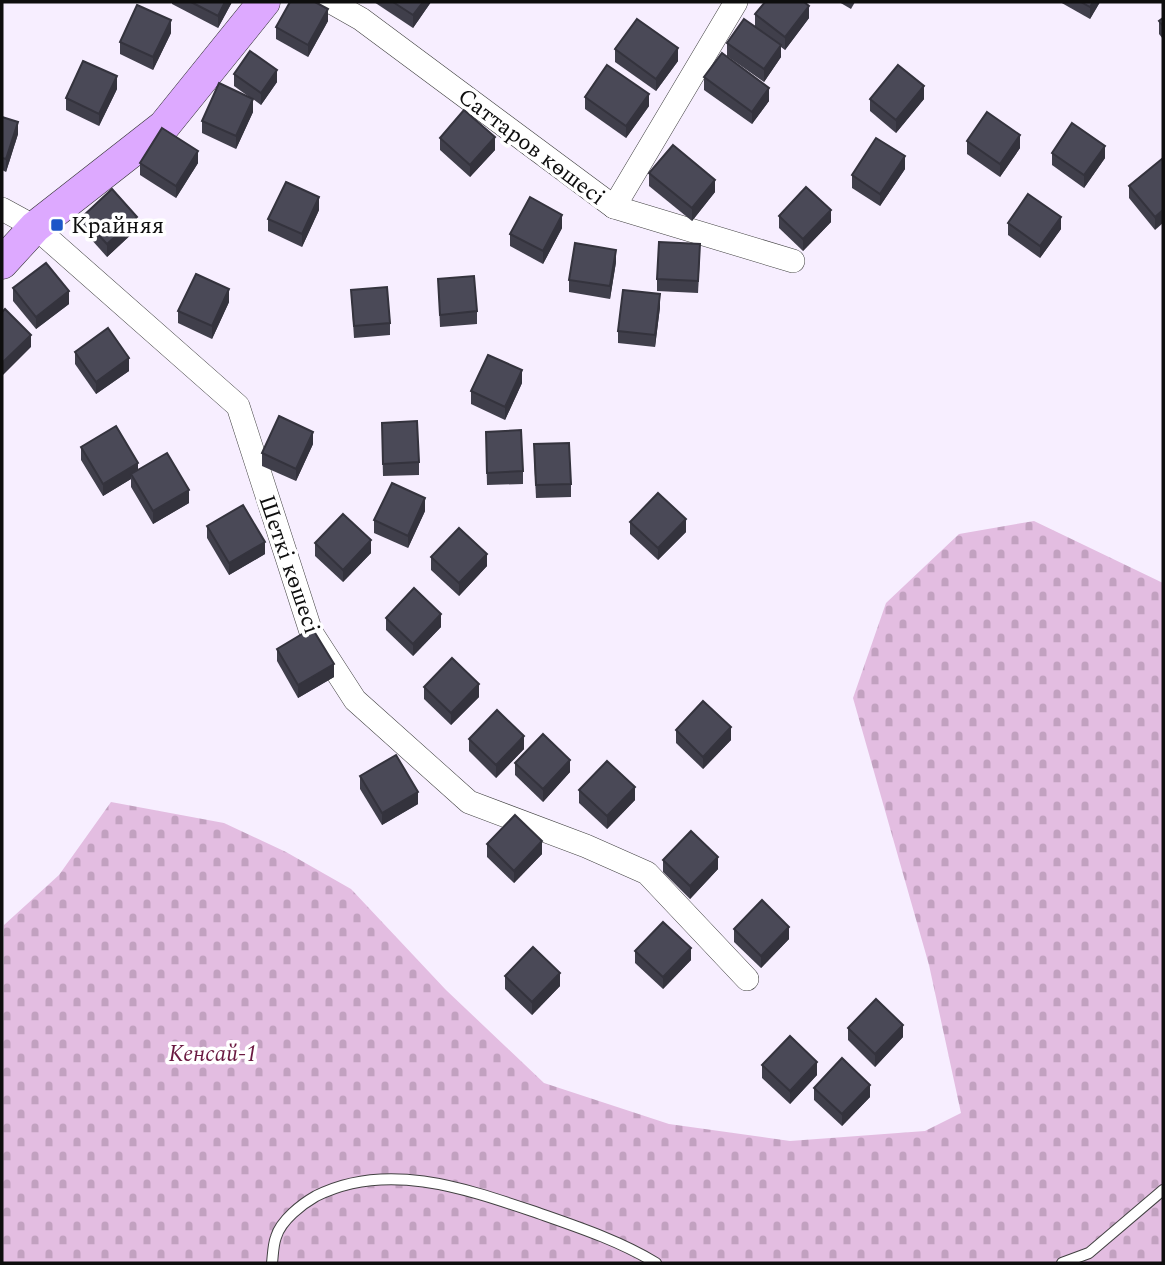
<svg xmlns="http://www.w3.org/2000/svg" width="1165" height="1265" font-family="Spectral,serif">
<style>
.cemetery{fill:url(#cemetery-stones)}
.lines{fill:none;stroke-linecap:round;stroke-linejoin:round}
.lane-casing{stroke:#414141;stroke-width:12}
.street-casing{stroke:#414141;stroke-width:24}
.secondary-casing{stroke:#303030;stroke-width:33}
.lane{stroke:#fff;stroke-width:10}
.street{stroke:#fff;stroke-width:23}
.secondary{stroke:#dda9ff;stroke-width:32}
.wall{fill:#403f4b}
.shaded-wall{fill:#34333d}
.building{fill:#4a4957;stroke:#34333d;stroke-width:2}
.poi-dot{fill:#1b55c8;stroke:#fff;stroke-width:2.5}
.labels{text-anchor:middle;stroke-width:7;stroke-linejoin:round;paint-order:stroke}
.street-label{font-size:23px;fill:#0e0e0e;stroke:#fff}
.poi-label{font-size:23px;fill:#0e0e0e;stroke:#fff;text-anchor:start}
.park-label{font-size:23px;font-style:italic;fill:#6a1941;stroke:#fff}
</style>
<defs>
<pattern id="cemetery-stones" width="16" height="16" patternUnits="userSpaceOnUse" patternTransform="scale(1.75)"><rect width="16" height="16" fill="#e3bde1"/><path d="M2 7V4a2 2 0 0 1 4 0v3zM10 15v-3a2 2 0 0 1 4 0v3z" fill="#c2a1c0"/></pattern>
</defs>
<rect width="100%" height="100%" fill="#f7eeff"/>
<polygon class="cemetery" points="1034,521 1163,583 1163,1263 2,1263 4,925 59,875 111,802 224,823 286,852 351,889 446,990 544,1083 669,1124 790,1141 925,1131 961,1113 929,965 853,698 886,603 959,534"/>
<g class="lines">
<g class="lane-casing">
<g id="lane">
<path d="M272 1263C273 1255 273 1245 276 1237 281 1220 302 1204 316 1196 387 1160 467 1189 538 1213 578 1227 620 1241 656 1263"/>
<polyline points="1062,1263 1089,1253 1163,1190"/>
</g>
</g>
<g class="street-casing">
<g id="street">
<polyline points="331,2 361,19 614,207 793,261"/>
<polyline points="614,207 736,2"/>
<polyline points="2,209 35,227 238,406 311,632 355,700 469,802 586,846 647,873 747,979"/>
</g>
</g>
<g class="secondary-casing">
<polyline id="secondary" points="2,263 35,227 164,126 264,2"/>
</g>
<use href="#lane" class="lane"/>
<use href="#street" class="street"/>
<use href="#secondary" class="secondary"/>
</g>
<g class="wall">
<polygon points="172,2 232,2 218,28 172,4"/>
<polygon points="374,2 431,2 413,28"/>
<polygon points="839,2 855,2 851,9"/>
<polygon points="1060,2 1100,2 1090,19"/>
<polygon points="755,14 809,18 785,50 781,47 781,57 764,82 727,56 727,43 755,27"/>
<polygon points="1163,18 1163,39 1159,34 1159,21"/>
<polygon points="328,21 308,57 276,39 276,27"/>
<polygon points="171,33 153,70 120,54 120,42"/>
<polygon points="615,49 678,61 656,91 615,62"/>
<polygon points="234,74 277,82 261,105 253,99 253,112 236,149 202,133 202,121 252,99 234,86"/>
<polygon points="704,77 769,101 752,124 704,90"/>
<polygon points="117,89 99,126 66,110 66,98"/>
<polygon points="585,97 649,106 626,138 585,109"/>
<polygon points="870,99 924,99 896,133 870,111"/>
<polygon points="2,117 18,134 6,172 2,170"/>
<polygon points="440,138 495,150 470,177 440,150"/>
<polygon points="967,141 1020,148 1000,177 967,154"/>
<polygon points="1052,153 1105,158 1084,188 1052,165"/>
<polygon points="1163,158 1155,230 1129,198 1129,186"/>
<polygon points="140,163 198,163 176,198 140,175"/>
<polygon points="905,169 880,206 852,188 852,175"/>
<polygon points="649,173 715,192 692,221 649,186"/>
<polygon points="319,210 302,247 268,231 268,219"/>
<polygon points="779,216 831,222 803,251 779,228"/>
<polygon points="82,217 137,229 107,257 82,229"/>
<polygon points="1008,223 1061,229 1040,258 1008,235"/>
<polygon points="562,228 543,264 510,246 510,234"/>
<polygon points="700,256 698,293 657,291 657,279"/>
<polygon points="616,262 610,299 569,292 569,280"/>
<polygon points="438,279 477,311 477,324 440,327"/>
<polygon points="13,288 69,304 36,329 13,301"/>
<polygon points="351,290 390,323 390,335 354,338"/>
<polygon points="229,302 212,339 178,323 178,311"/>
<polygon points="660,307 655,347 618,343 618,331"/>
<polygon points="75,352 129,371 96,394 75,364"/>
<polygon points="522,383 505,420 471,404 471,391"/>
<polygon points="382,435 419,462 419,475 383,476"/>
<polygon points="313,444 296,481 262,466 262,453"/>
<polygon points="486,444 523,471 523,484 487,485"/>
<polygon points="81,447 138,470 189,503 153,524 131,487 131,479 103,496 81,460"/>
<polygon points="534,457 571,484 571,497 536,498"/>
<polygon points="425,511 408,548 374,533 374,520"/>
<polygon points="630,522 686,532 658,560 630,534"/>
<polygon points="207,526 265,554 229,575 207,538"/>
<polygon points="315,543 371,553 343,582 315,556"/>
<polygon points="431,557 487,566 459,596 431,570"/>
<polygon points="386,618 441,627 413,656 386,630"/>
<polygon points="277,649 334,677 298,698 277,661"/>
<polygon points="424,687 479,697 451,725 424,699"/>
<polygon points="676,730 731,740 703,769 676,743"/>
<polygon points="469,739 524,749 496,778 469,751"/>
<polygon points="515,763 570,772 543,802 515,775"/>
<polygon points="360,776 418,804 382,825 360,789"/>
<polygon points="579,790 635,800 607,829 579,803"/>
<polygon points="487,844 542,854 514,883 487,857"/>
<polygon points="663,860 718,869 690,899 663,872"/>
<polygon points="734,929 789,939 761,968 734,942"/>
<polygon points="635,951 691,960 663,989 635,963"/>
<polygon points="505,976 560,986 532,1015 505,989"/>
<polygon points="848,1028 903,1037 875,1067 848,1040"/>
<polygon points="762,1065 817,1075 790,1104 762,1078"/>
<polygon points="814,1088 870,1097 842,1126 814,1100"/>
</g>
<g class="shaded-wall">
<polygon points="225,2 232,2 218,28 218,16"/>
<polygon points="423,2 431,2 413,28 413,15"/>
<polygon points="1093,2 1100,2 1090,19 1090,7"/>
<polygon points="809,6 809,18 785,50 785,37"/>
<polygon points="328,9 328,21 308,57 308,45"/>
<polygon points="171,20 171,33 153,70 153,57"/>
<polygon points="781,45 781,57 764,82 764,69"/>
<polygon points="678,48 678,61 656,91 656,79"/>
<polygon points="277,70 277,82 261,105 261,93"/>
<polygon points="117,76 117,89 99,126 99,114"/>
<polygon points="924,86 924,99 896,133 896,120"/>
<polygon points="769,88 769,101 752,124 752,112"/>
<polygon points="649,94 649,106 626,138 626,126"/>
<polygon points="253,99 253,112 236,149 236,136"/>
<polygon points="18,122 18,134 6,172 6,159"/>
<polygon points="1020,135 1020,148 1000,177 1000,164"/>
<polygon points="495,137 495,150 470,177 470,165"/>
<polygon points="1105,146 1105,158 1084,188 1084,175"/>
<polygon points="198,151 198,163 176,198 176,186"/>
<polygon points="905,156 905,169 880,206 880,194"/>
<polygon points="715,180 715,192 692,221 692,208"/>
<polygon points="319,197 319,210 302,247 302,234"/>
<polygon points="831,210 831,222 803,251 803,239"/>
<polygon points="1163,210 1163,223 1155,230 1155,217"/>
<polygon points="562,215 562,228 543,264 543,251"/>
<polygon points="137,217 137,229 107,257 107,244"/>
<polygon points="1061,217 1061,229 1040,258 1040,246"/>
<polygon points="616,250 616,262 610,299 610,286"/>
<polygon points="229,289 229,302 212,339 212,326"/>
<polygon points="69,291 69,304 36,329 36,317"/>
<polygon points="660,294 660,307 655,347 655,335"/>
<polygon points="31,335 31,347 2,376 2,363"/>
<polygon points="129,358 129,371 96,394 96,382"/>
<polygon points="522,370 522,383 505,420 505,407"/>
<polygon points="313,432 313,444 296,481 296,469"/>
<polygon points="138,463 138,475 131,474 131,479 103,496 103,484"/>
<polygon points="189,490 189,503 153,524 153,511"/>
<polygon points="425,498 425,511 408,548 408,536"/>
<polygon points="686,519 686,532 658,560 658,548"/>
<polygon points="371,540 371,553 343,582 343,570"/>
<polygon points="265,542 265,554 229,575 229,563"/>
<polygon points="487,554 487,566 459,596 459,583"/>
<polygon points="441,614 441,627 413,656 413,644"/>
<polygon points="334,664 334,677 298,698 298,685"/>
<polygon points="479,684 479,697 451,725 451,713"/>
<polygon points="731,727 731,740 703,769 703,757"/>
<polygon points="524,736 524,749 496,778 496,765"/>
<polygon points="570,760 570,772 543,802 543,789"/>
<polygon points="635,787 635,800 607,829 607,816"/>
<polygon points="418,792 418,804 382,825 382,813"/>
<polygon points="542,841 542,854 514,883 514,871"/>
<polygon points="718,857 718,869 690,899 690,886"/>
<polygon points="789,927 789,939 761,968 761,956"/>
<polygon points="691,948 691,960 663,989 663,977"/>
<polygon points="560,973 560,986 532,1015 532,1002"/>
<polygon points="903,1025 903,1037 875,1067 875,1054"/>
<polygon points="817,1062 817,1075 790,1104 790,1091"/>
<polygon points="870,1085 870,1097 842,1126 842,1114"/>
</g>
<g class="building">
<polygon points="191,2 225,2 218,16"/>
<polygon points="290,2 315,2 328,9 308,45 276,27"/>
<polygon points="393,2 423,2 413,15"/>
<polygon points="765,2 804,2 809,6 785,37 755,14"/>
<polygon points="1081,2 1093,2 1090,7"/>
<polygon points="137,5 171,20 153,57 120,42"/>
<polygon points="1163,18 1163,26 1159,21"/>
<polygon points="637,19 678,48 656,79 615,49"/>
<polygon points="744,19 781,45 764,69 727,43"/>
<polygon points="250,51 277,70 261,93 234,74"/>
<polygon points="722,53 769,88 752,112 704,77"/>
<polygon points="83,61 117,76 99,114 66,98"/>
<polygon points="607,65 649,94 626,126 585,97"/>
<polygon points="898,65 924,86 896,120 870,99"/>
<polygon points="219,83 253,99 236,136 202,121"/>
<polygon points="464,110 495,137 470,165 440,138"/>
<polygon points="987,112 1020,135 1000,164 967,141"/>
<polygon points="2,117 18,122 6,159 2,158"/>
<polygon points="1072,123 1105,146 1084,175 1052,153"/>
<polygon points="162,128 198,151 176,186 140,163"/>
<polygon points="876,138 905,156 880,194 852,175"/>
<polygon points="673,145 715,180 692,208 649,173"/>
<polygon points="1163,158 1163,210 1155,217 1129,186"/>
<polygon points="286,182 319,197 302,234 268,219"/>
<polygon points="806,187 831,210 803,239 779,216"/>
<polygon points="112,189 137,217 107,244 82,217"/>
<polygon points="1028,194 1061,217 1040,246 1008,223"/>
<polygon points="530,197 562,215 543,251 510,234"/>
<polygon points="659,242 700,244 698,281 657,279"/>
<polygon points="575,243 616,250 610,286 569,280"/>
<polygon points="46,263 69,291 36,317 13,288"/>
<polygon points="196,274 229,289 212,326 178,311"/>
<polygon points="474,276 477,311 440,315 438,279"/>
<polygon points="387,287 390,323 354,326 351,290"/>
<polygon points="623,290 660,294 655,335 618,331"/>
<polygon points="5,309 31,335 2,363 2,312"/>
<polygon points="108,328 129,358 96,382 75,352"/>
<polygon points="488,355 522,370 505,407 471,391"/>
<polygon points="279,416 313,432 296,469 262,453"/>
<polygon points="417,421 419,462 383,464 382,423"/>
<polygon points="116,426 138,463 103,484 81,447"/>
<polygon points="521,430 523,471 487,473 486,432"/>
<polygon points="569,443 571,484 536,485 534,444"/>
<polygon points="167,453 189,490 153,511 131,474"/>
<polygon points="392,483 425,498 408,536 374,520"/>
<polygon points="658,493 686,519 658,548 630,522"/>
<polygon points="243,505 265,542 229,563 207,526"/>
<polygon points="343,514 371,540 343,570 315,543"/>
<polygon points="459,528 487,554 459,583 431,557"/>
<polygon points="414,588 441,614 413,644 386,618"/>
<polygon points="312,628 334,664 298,685 277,649"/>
<polygon points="452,658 479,684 451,713 424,687"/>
<polygon points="703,701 731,727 703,757 676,730"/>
<polygon points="497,710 524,736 496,765 469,739"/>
<polygon points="543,734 570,760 543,789 515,763"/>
<polygon points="396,755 418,792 382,813 360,776"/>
<polygon points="607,761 635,787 607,816 579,790"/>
<polygon points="515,815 542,841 514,871 487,844"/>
<polygon points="691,831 718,857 690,886 663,860"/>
<polygon points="762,900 789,927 761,956 734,929"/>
<polygon points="663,922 691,948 663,977 635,951"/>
<polygon points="533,947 560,973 532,1002 505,976"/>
<polygon points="876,999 903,1025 875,1054 848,1028"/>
<polygon points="790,1036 817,1062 790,1091 762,1065"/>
<polygon points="842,1058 870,1085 842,1114 814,1088"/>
</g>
<rect class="poi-dot" x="50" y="218" width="14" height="14" rx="3.5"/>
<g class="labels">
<g class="street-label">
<text transform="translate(532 146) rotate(37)" y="8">Саттаров көшесі</text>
<text transform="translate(290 564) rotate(71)" y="8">Шеткі көшесі</text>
</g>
<g class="poi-label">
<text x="71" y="233">Крайняя</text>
</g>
<g class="park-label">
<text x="213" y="1061">Кенсай-1</text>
</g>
</g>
<rect width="1165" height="1265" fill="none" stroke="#0e0e0e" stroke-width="7"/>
</svg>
